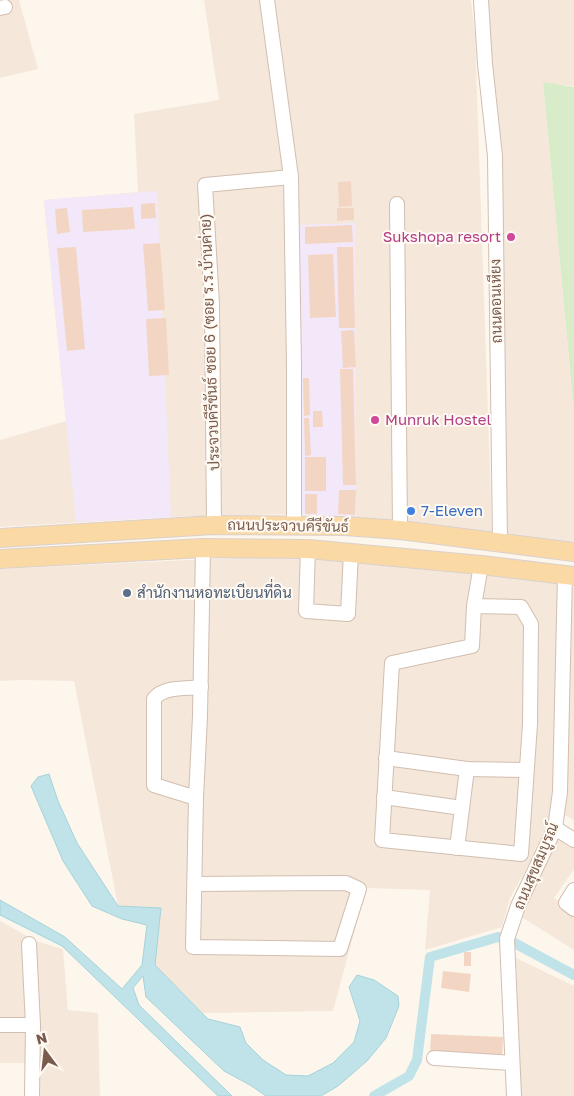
<svg xmlns="http://www.w3.org/2000/svg" width="574" height="1096" font-family="'Golos Text',Sarabun,sans-serif">
<style>
.residential{fill:#f5e8da}
.education{fill:#f3e8fa}
.green{fill:#d8ecc9}
.water{fill:#bfe3e8;stroke:#a5d3da}
.lines{fill:none;stroke-linecap:round;stroke-linejoin:round}
.canal{stroke:#bfe3e8;stroke-width:10}
.building{fill:#f3d5c3}
.minor-casing{stroke:#d1beb0;stroke-width:16}
.major-casing{stroke:#dad1cd;stroke-width:20}
.minor{stroke:#fff;stroke-width:14}
.major{stroke:#fbd9a5;stroke-width:18}
.hotel-dot{fill:#d1479c;stroke:#fffaf3;stroke-width:2}
.shop-dot{fill:#3f7fe0;stroke:#fffaf3;stroke-width:2}
.service-dot{fill:#5c6f8a;stroke:#fffaf3;stroke-width:2}
.labels{text-anchor:middle;stroke-width:4;stroke-linejoin:round;paint-order:stroke}
.hotel-label{font-size:15px;fill:#b23c85;stroke:#fffaf3;text-anchor:end}
.street-label{font-size:15px;fill:#7a5c4d;stroke:#fffaf3}
.shop-label{font-size:15px;fill:#366cbe;stroke:#fffaf3;text-anchor:start}
.service-label{font-size:15px;fill:#4e5e75;stroke:#fffaf3;text-anchor:start}
</style>
<rect width="100%" height="100%" fill="#fdf6ec"/>
<g class="residential">
<polygon points="0,0 19,0 38,69 0,78"/>
<polygon points="204,0 471,0 475,35 492,532 356,517 298,514 168,517 0,527 0,440 66,421 44,200 138,192 134,114 219,100"/>
<polygon points="484,0 574,0 574,86 543,83 574,413 574,546 502,538"/>
<polygon points="295,555 558,580 556,784 551,810 542,841 510,898 502,927 425,950 430,890 366,888 333,1011 203,1013 155,965 161,908 118,906 74,681 21,680 0,681 0,569"/>
<polygon points="570,588 574,588 574,820 561,813"/>
<polygon points="559,833 574,840 574,869 554,898 574,910 574,950 520,916"/>
<polygon points="0,921 36,941 63,949 68,1010 98,1013 100,1096 27,1096 28,1063 0,1063"/>
<polygon points="516,958 574,986 574,1096 521,1096"/>
</g>
<g class="education">
<polygon points="157,191 171,517 76,522 44,200"/>
<polygon points="355,223 356,517 299,514 299,225"/>
</g>
<polygon class="green" points="543,82 574,87 574,413"/>
<polygon class="water" points="49,774 58,801 77,843 118,906 161,908 155,965 208,1019 240,1027 246,1043 263,1060 286,1075 308,1076 333,1063 354,1042 360,1021 349,987 357,975 374,980 398,996 399,1006 386,1038 367,1061 338,1086 321,1096 266,1096 250,1085 224,1071 146,997 143,976 133,988 139,1005 232,1096 218,1096 62,946 0,915 0,900 65,937 122,989 142,965 147,925 122,919 92,906 63,861 31,786 38,777"/>
<g class="lines">
<polyline class="canal" points="374,1096 409,1076 417,1060 430,957 498,937 507,939 574,975"/>
</g>
<g class="building">
<polygon points="351,181 352,206 339,207 338,182"/>
<polygon points="155,203 156,218 141,219 141,204"/>
<polygon points="133,207 135,229 83,232 82,210"/>
<polygon points="67,208 70,232 57,234 55,209"/>
<polygon points="337,208 354,208 354,220 337,221"/>
<polygon points="352,225 353,242 305,244 305,227"/>
<polygon points="160,243 165,310 148,311 143,244"/>
<polygon points="76,247 85,349 67,351 57,248"/>
<polygon points="337,247 353,247 355,328 339,328"/>
<polygon points="333,254 336,317 310,318 308,255"/>
<polygon points="166,318 169,375 149,376 146,319"/>
<polygon points="354,330 356,367 343,368 341,331"/>
<polygon points="340,369 353,369 356,485 343,485"/>
<polygon points="303,378 309,378 310,415 304,416"/>
<polygon points="313,411 322,411 323,427 313,427"/>
<polygon points="304,418 309,418 311,455 305,456"/>
<rect x="305" y="457" width="21" height="34"/>
<polygon points="339,490 356,490 355,515 338,514"/>
<rect x="305" y="494" width="12" height="20"/>
<rect x="464" y="952" width="7" height="14"/>
<polygon points="443,971 471,974 469,992 441,988"/>
<polygon points="431,1034 503,1037 502,1060 430,1056"/>
</g>
<g class="lines">
<g class="minor-casing">
<g id="minor">
<polyline points="267,0 291,177 294,366 294,525"/>
<polyline points="481,0 485,64 495,156 500,542"/>
<polyline points="0,8 5,7"/>
<polyline points="397,204 400,530"/>
<polyline points="214,525 212,304 205,185 291,177"/>
<polyline points="308,549 306,611 348,614 351,552"/>
<polyline points="474,606 521,607 531,624 530,724 521,854 382,840 392,663 472,646 474,606 481,565"/>
<polyline points="386,758 467,769 526,770"/>
<polyline points="384,797 462,808"/>
<path d="M196 798 154 785V699C163 686 187 689 201 687"/>
<polyline points="555,828 574,840"/>
<polyline points="457,848 467,769"/>
<polyline points="194,884 346,883 359,889 340,949 193,947 196,798 200,716 203,548"/>
<polyline points="574,890 566,903 574,909"/>
<polyline points="29,944 33,1025 32,1096"/>
<polyline points="0,1025 33,1025"/>
<polyline points="434,1058 512,1063"/>
<polyline points="514,1096 507,939 518,906 555,828 560,792 565,574"/>
</g>
</g>
<g class="major-casing">
<g id="major">
<polyline points="0,538 214,525 345,526 400,530 574,552"/>
<polyline points="0,559 203,548 308,549 481,565 574,576"/>
</g>
</g>
<use href="#minor" class="minor"/>
<use href="#major" class="major"/>
</g>
<g class="hotel-dot">
<circle cx="511" cy="237" r="5"/>
<circle cx="375" cy="420" r="5"/>
</g>
<circle class="shop-dot" cx="411" cy="511" r="5"/>
<circle class="service-dot" cx="127" cy="593" r="5"/>
<g class="labels">
<g class="hotel-label">
<text x="501" y="242">Sukshopa resort</text>
<text x="385" y="425" text-anchor="start">Munruk Hostel</text>
</g>
<g class="street-label">
<text transform="translate(496 301) rotate(-91)" y="5">ถนนดอนเหียง</text>
<text transform="translate(210 342) rotate(-92)" y="5">ประจวบคีรีขันธ์ ซอย 6 (ซอย ร.ร.บ้านค่าย)</text>
<text transform="translate(288 526) rotate(1)" y="5">ถนนประจวบคีรีขันธ์</text>
<text transform="translate(536 866) rotate(-67)" y="5">ถนนสุขสมบูรณ์</text>
</g>
<g class="shop-label">
<text x="421" y="516">7-Eleven</text>
</g>
<g class="service-label">
<text x="137" y="598">สำนักงานหอทะเบียนที่ดิน</text>
</g>
</g>
<g transform="translate(45 1051) rotate(345)" stroke="#fffaf3" stroke-width="4" paint-order="stroke">
<path d="M0-4L9 19L0 12L-9 19Z" fill="#7a5c4d"/>
<text y="-8" font-size="14" font-weight="bold" text-anchor="middle" fill="#7a5c4d">N</text>
</g>
</svg>
